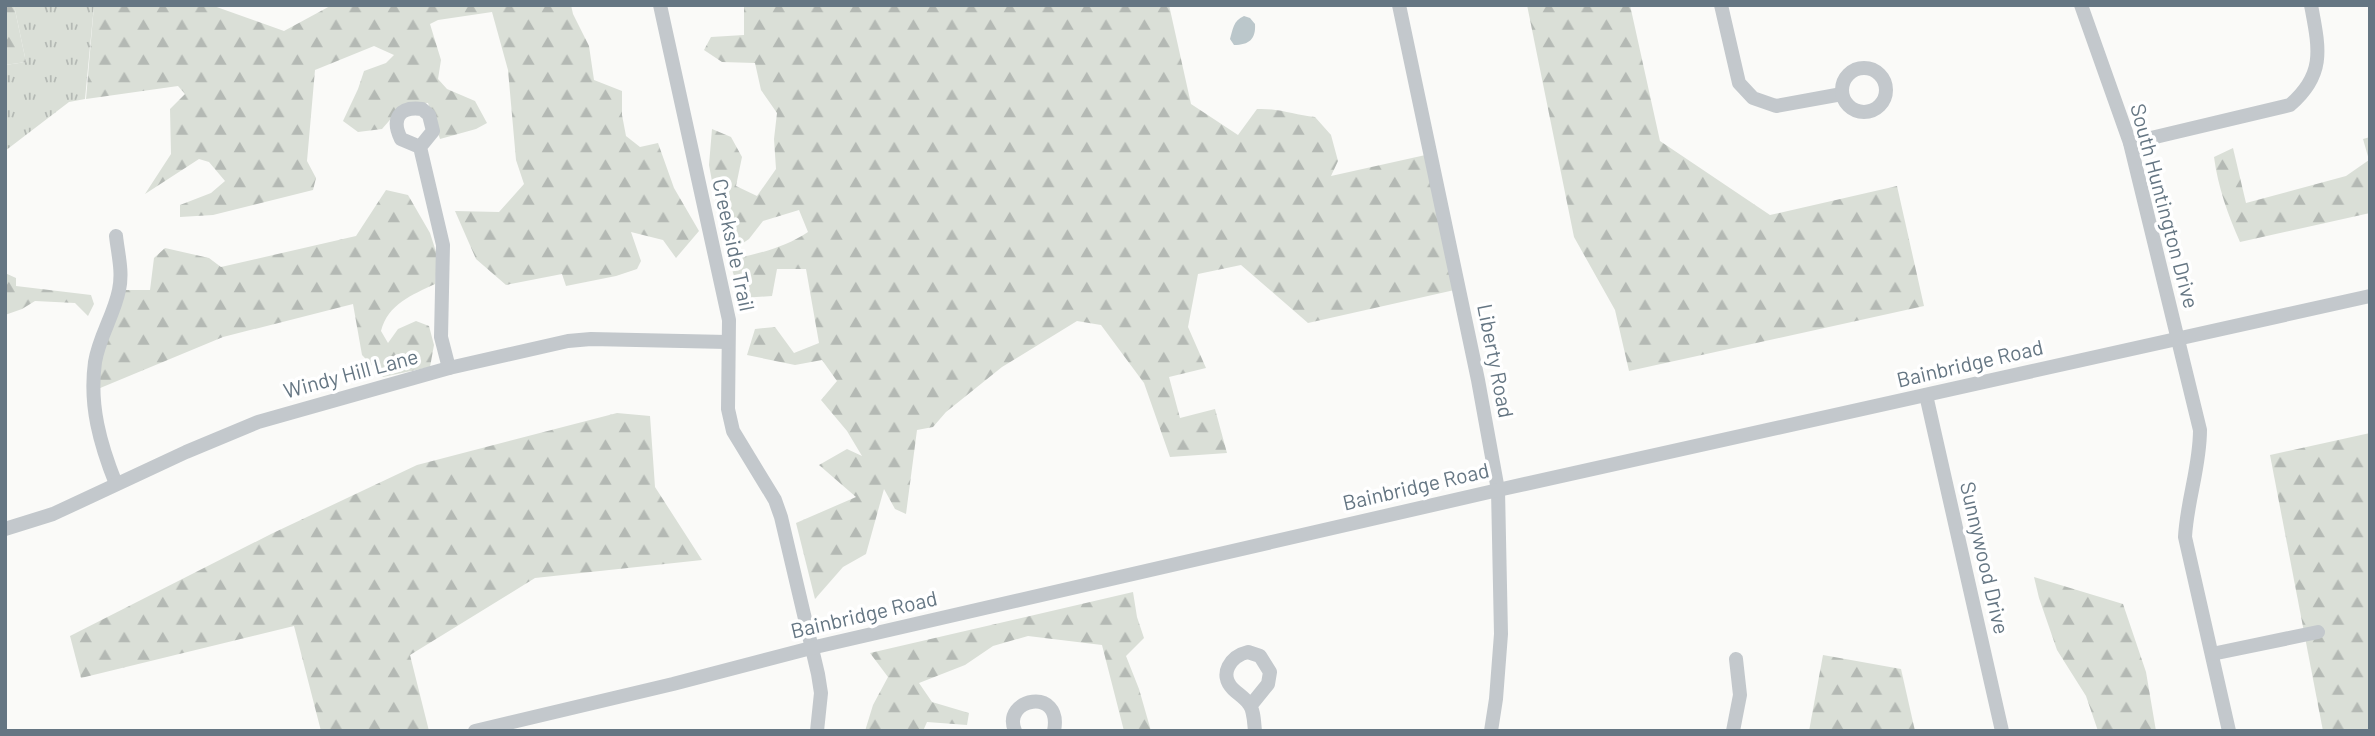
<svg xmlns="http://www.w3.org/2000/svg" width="2375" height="736" font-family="Barlow,sans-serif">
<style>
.grass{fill:url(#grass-tufts)}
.forest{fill:url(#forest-firs)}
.water{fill:#bbc7cb}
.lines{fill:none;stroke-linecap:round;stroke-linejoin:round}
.minor{stroke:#c3c8cc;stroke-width:14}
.labels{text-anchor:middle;stroke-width:7;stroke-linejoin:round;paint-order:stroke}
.street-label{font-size:21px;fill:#657683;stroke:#fff}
</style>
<defs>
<pattern id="grass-tufts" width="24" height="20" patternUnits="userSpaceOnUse" patternTransform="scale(1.75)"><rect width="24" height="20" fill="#dadfd7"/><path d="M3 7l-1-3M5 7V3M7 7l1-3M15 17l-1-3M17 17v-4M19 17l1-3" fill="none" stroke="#b4b9b4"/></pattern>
<pattern id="forest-firs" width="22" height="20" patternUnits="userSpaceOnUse" patternTransform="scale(1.75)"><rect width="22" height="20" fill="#dadfd7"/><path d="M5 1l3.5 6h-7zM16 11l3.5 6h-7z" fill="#b4b9b4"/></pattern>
</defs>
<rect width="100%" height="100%" fill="#fafaf8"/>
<polygon class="grass" points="14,5 94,5 85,99 69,102 5,151 5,65 26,62"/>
<g class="forest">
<polygon points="5,5 14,5 26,62 5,65"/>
<polygon points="94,5 211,5 284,31 332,5 571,5 573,14 589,46 594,80 622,91 622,115 626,136 640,147 658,143 674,188 699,231 676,258 663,240 631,232 641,261 637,269 616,276 566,286 562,274 506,285 476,259 455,211 499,212 524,184 516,160 508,70 492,12 438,20 430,24 441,60 438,79 447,89 475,101 487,123 476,129 440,139 428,103 402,106 382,129 358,132 343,121 358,89 364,71 386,63 394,55 374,46 315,70 307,161 316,178 313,190 213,215 180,217 180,205 211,193 225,181 209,162 199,159 145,194 171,154 170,109 185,94 178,86 86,99"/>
<path d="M744 5H1169L1191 104 1238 135 1257 109C1279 108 1294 115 1315 117L1331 135 1338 161 1331 176 1430 154 1459 289 1308 323 1241 265 1198 274 1188 327 1206 368 1169 377 1180 418 1215 409 1227 453 1170 457 1144 383 1101 325 1077 321 1002 367 946 412 933 427 917 430 906 514 895 509 884 489 866 554 843 567 815 599 796 523 856 497 819 465 847 449 862 456 847 431 821 400 837 381 822 360 795 365 747 355 755 329 775 327 794 353 819 343 806 269H777L772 296 741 298 729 260C757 254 784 248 808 232L799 210 763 221 749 239 740 245 718 214 709 165 712 129 731 137 742 157 736 186 757 196 776 169 774 139 777 113 761 90 755 63 722 62 704 50 711 37 744 35Z"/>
<polygon points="1527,5 1630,5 1660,141 1770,215 1897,186 1924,306 1629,371 1615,310 1574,237"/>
<path d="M2370 137V213L2240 242C2228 215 2218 187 2214 157L2233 148 2246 203 2346 176 2369 160 2363 139Z"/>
<path d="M386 190 408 195 430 233 438 258 435 284C412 295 388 304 381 331L388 343 398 329 416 321 429 326 434 345 430 367 383 377 362 355 353 304 223 337 93 391 119 290H150L154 258 165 248 209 258 221 267 356 236Z"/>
<polygon points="5,273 16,278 16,286 91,295 94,304 88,316 75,303 35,301 22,309 5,315"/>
<polygon points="617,413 650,416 655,487 702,560 535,578 410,655 429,731 321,731 294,626 81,678 70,636 271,534 417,465"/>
<polygon points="2370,433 2370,731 2323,731 2270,455"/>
<polygon points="2034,577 2123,604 2146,672 2156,731 2098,731 2086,696 2057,650 2039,598"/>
<polygon points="1133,592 1137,617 1144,638 1126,656 1139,689 1151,731 1124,731 1102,645 1028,636 993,646 965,665 919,683 932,702 969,713 967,725 927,722 923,731 865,731 873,705 888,677 870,653"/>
<polygon points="1823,655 1901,669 1915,731 1809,731"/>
</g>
<path class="water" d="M1244 16 1250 18 1255 24C1256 39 1249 45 1234 45L1230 39C1233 29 1233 21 1244 16Z"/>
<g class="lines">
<g class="minor">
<polyline points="660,5 729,320 728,409 733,431 775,500 781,517 818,674 821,693 817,731"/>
<polyline points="1399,5 1478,380 1498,490 1501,634 1496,699 1491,731"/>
<polyline points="1721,5 1739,83 1753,98 1776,106 1842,94"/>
<path d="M2081 5 2130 143 2200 430C2200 467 2187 500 2185 537L2229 731"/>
<circle cx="1864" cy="90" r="22"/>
<path d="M2130 143 2290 105C2326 74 2319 48 2311 5"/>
<path d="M420 147 433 131 429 115 422 109C399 106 391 119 401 139L420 147 443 245 441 337 449 368"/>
<polyline points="1926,395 2002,731"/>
<path d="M116 484C100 444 89 405 95 362 99 337 114 315 119 290 123 272 118 254 116 236"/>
<polyline points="5,529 53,514 186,452 258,422 449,368 568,341 591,339 727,342"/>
<polyline points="2212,654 2318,632"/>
<path d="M1251 705 1268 684 1270 672 1260 656 1248 652C1231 656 1218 674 1233 689 1238 694 1245 698 1249 704 1254 710 1254 723 1255 731"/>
<polyline points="475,731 673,684 811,648 1498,490 2370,296"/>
<path d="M1015 731C1001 698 1063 686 1054 731"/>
<polyline points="1733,731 1740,695 1736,659"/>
</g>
</g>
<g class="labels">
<g class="street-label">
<text transform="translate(2164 206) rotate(75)" y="7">South Huntington Drive</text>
<text transform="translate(733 245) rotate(78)" y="7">Creekside Trail</text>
<text transform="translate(1495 361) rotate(79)" y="7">Liberty Road</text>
<text transform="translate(1970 364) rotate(-13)" y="7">Bainbridge Road</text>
<text transform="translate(351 374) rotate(-15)" y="7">Windy Hill Lane</text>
<text transform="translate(1416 487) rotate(-13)" y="7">Bainbridge Road</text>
<text transform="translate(1984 558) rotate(77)" y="7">Sunnywood Drive</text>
<text transform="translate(864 615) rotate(-13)" y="7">Bainbridge Road</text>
</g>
</g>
<rect width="2375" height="736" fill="none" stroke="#657683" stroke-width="14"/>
</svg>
